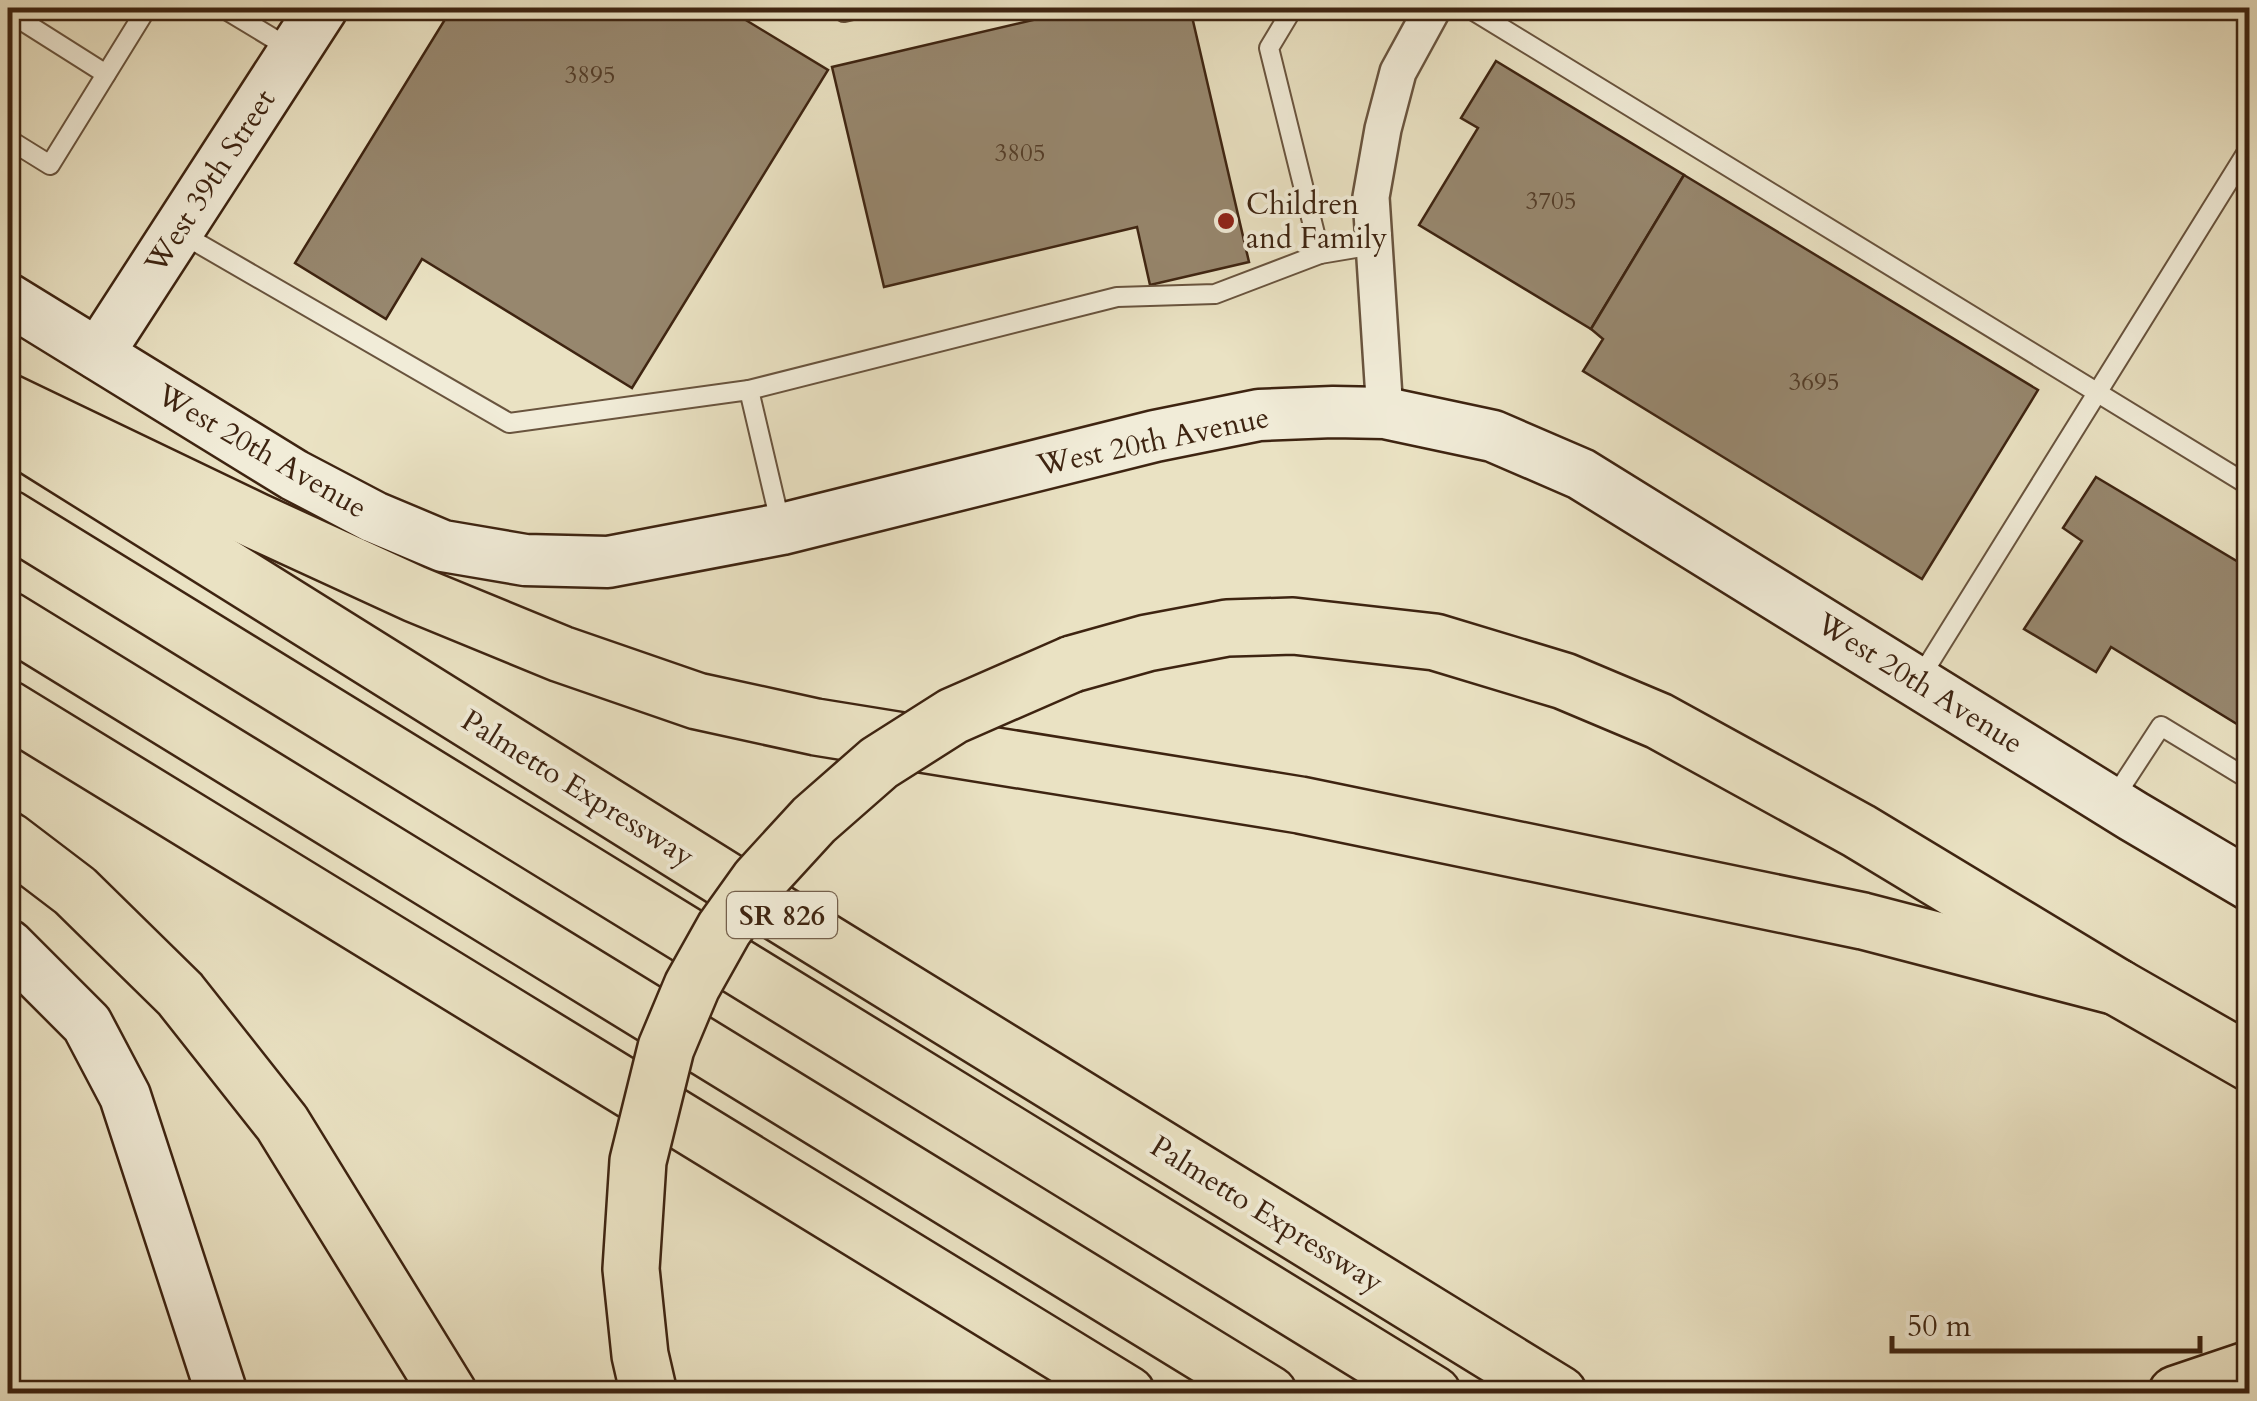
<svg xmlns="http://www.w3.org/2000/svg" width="2257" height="1401" font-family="Cardo,serif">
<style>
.building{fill:#97876e;stroke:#3e2411;stroke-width:2.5}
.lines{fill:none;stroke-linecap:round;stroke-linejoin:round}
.lane-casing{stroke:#69543e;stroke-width:22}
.street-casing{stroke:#69543e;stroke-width:40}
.secondary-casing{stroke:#3e2411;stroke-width:55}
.highway-casing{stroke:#3e2411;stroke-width:60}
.lane{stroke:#f1ecd8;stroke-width:18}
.street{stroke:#f1ecd8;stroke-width:35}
.secondary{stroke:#f1ecd8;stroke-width:50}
.highway{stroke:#eae2c3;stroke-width:55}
.highway-bridge-casing{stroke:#3e2411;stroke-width:60;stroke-linecap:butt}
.highway-bridge{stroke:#eae2c3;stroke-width:55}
.poi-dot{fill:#8f2418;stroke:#f1ecd8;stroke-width:4}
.labels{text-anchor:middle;stroke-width:8;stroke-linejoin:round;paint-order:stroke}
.number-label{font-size:25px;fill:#543d28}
.shield{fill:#f1ecd8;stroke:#74604d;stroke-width:2.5}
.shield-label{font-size:28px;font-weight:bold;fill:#3e2411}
.street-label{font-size:30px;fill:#3e2411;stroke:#f1ecd8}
.poi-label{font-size:30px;fill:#3e2411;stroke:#f1ecd8;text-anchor:start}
</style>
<rect width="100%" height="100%" fill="#eae2c3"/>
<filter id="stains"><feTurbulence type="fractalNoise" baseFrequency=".002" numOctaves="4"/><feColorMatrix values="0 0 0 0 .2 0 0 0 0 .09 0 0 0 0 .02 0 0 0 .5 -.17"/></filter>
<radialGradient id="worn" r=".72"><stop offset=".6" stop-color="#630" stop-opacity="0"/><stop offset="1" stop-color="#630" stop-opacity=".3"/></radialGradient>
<g class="building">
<polygon points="452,8 726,8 828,70 632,388 422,259 386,319 295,263"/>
<polygon points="1084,8 1190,8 1249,262 1150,285 1137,227 884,287 832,67"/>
<polygon points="1496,61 1684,175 1591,329 1419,225 1478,128 1461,118"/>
<polygon points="1684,175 2038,390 1922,579 1583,371 1603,339 1591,329"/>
<polygon points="2096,477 2250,569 2250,732 2111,647 2096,672 2024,629 2082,541 2063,528"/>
</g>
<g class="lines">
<g class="lane-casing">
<g id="lane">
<polyline points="223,8 289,48"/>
<polyline points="838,8 844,12 861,8"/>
<polyline points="1293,8 1269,48 1320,254 1374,245"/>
<polyline points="1469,8 2250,486"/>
<polyline points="8,12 106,74"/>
<polyline points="8,139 50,165 147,8"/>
<polyline points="182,234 509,423 749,390 781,526"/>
<polyline points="749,390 1117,297 1215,294 1320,254"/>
<polyline points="1918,681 2250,147"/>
<polyline points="2114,798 2161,726 2250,780"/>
</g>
</g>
<g class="street-casing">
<polyline id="street" points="1385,413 1371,197 1383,129 1398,72 1433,8"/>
</g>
<g class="secondary-casing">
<g id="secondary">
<polyline points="8,299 294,475 374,517 443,546 525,560 608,562 782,529 1155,436 1259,415 1333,412 1385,413 1493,436 1581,474 2133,816 2250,885"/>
<polyline points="98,354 322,8"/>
<polyline points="8,945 87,1024 125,1096 222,1394"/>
</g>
</g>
<g class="highway-casing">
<g id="highway">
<polyline points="8,402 256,521 415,594 561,654 697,701 816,727 1300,805 1863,921 2117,987"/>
<polyline points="36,449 796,924 1559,1394"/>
<polyline points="8,518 1433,1394"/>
<polyline points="8,620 1269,1394"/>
<polyline points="1072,664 1147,643 1227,628 1293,626 1435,642 1564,681 1659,721 1859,831 2117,987 2250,1063"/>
<polyline points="8,709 1127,1394"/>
<polyline points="8,840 75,891 180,994 282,1123 449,1394"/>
<polyline points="2176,1394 2250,1369"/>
</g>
</g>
<use href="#lane" class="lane"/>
<use href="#street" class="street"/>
<use href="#secondary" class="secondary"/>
<use href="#highway" class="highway"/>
<g class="highway-bridge-casing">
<polyline id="highway-bridge" points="649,1394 640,1355 631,1269 638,1161 666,1048 692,986 724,929 759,880 814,820 879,763 953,716 1072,664"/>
</g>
<use href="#highway-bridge" class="highway-bridge"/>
</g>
<circle class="poi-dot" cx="1226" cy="221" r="10"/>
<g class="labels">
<g class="number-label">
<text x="590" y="83">3895</text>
<text x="1020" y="161">3805</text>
<text x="1551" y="209">3705</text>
<text x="1814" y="390">3695</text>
</g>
<rect class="shield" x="727" y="892" width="110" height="46" rx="8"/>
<g class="shield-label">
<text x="782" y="925">SR 826</text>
</g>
<g class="street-label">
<text transform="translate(210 181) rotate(-57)" y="10">West 39th Street</text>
<text transform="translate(1153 441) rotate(-12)" y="10">West 20th Avenue</text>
<text transform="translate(262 451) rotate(30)" y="10">West 20th Avenue</text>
<text transform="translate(1920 683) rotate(32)" y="10">West 20th Avenue</text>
<text transform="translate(578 788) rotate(32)" y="10">Palmetto Expressway</text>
<text transform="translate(1267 1214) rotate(32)" y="10">Palmetto Expressway</text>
</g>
<g class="poi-label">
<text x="1246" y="214">Children<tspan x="1246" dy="34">and Family</tspan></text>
</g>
</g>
<rect width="2257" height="1401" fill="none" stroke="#eae2c3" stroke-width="40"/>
<rect x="10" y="10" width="2237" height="1381" fill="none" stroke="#3e2411" stroke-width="5"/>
<rect x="20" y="20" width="2217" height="1361" fill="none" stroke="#3e2411" stroke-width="2.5"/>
<path d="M1892 1336v15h308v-15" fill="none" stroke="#3e2411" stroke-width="5"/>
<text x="1907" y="1336" font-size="30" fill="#3e2411" stroke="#f1ecd8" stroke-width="8" paint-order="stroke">50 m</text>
<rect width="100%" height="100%" filter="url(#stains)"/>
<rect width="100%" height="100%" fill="url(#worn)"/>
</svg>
